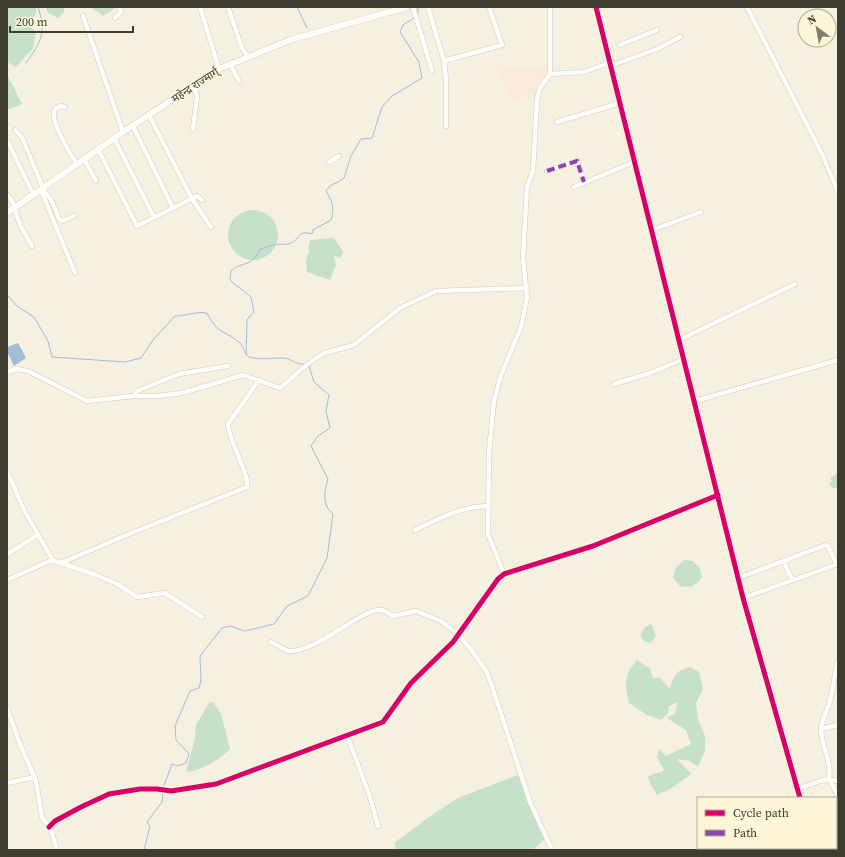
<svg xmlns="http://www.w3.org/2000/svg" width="845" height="857" font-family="'Source Serif 4','Noto Sans Devanagari',serif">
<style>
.education{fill:#fae9dd}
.green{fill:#c6e0c9}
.water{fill:#a5bcd7}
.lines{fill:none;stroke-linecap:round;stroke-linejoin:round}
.stream{stroke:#a5bcd7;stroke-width:1}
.minor-casing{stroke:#cfccc0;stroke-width:5.5}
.highway-casing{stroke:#cfccc0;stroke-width:7}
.minor{stroke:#fefdfa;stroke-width:4.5}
.highway{stroke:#fefdfa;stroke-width:6}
.quiet{stroke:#8e44ad;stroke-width:4;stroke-dasharray:8 4;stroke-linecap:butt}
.cycleway-casing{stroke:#fdf5d7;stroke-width:8}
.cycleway{stroke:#d6006c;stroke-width:5}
.labels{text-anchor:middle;stroke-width:3;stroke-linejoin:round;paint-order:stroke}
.street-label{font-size:11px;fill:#3f3c30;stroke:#fdf5d7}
</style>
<rect width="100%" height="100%" fill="#f5f0df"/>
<polygon class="education" points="548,66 546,75 538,84 536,96 508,99 499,68"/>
<g class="green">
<polygon points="7,7 36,7 36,13 30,26 36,32 33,48 16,67 7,62"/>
<polygon points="46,7 64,7 64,13 58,18 48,13"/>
<polygon points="91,7 117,7 103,16"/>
<polygon points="7,74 22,104 7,110"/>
<circle cx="253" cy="235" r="25"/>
<polygon points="334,238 343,252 341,257 338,258 336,256 334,257 336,264 330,280 307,272 306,260 310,249 308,249 310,240"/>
<polygon points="838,473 838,488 833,488 829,484 832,482 830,478"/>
<path d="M684 560 693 561 700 569 702 577C696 586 691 588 680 586L673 578 676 568Z"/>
<polygon points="651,624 656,636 650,643 644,641 640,635 645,627"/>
<path d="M637 660 650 669 653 678H660L670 689C675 674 674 672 690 667L699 672 703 689 696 703 698 720 705 736V750L698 767 690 761 677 759 691 774 670 789 657 795 650 783 648 776 664 771 657 757 659 749 666 756 691 744 686 730 667 718 675 713 678 702 669 706 668 713 661 720 647 715 629 703C625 684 623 676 637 660Z"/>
<path d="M213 702 221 714 230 749C221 759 200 771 186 772L195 739 196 725 209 703Z"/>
<polygon points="518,775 546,838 533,850 397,850 394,843 432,815 458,798"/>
</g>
<polygon class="water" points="18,343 26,358 14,366 7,352 7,347"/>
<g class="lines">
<g class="stream">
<polyline points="297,7 307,28"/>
<polyline points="418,7 418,15"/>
<path d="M26 63C41 41 47 34 38 7"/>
<path d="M7 295 17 306 34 317 48 341 52 357 125 362 141 358 153 340 175 316C186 316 197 311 207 313 218 335 225 330 240 343 244 347 244 353 249 357 260 360 271 358 283 358 291 358 295 365 304 364"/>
<path d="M246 354 247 320 254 312 251 297 232 282 230 279 231 271C241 261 252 268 260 249 267 247 275 244 282 244 284 244 286 245 288 244 300 242 296 229 312 234L313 230 331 220C335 208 332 201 326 191L331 185 338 182 344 178 351 156 361 139 372 138 382 107 392 96 422 78 419 62 400 32 403 25 414 18"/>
<path d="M163 788 172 764 178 766 186 763 189 754 176 740 175 726 190 691 199 688 201 681 200 656 222 628 230 626 245 631 274 624 287 606 308 596 327 558 333 514C322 505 324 492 328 479L311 446 318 436 330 428 326 411 329 395 314 382 309 366"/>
<polyline points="144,850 150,826 147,822 162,802 163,791"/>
</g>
<g class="minor-casing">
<g id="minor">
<polyline points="200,7 219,69"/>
<polyline points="228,7 242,48 248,57"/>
<polyline points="413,7 432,71"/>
<polyline points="428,7 444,61 446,79 446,126"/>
<polyline points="596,7 743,598 800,798"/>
<polyline points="747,7 822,154 838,192"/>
<polyline points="83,16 123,132"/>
<polyline points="115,18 121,12 120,7"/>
<polyline points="620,45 657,30"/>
<polyline points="444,61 502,45 489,7"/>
<polyline points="230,64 239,81"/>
<polyline points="610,66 657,49 680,37"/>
<polyline points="550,74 584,72 609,63"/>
<path d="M65 107 61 106 55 109C49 120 70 154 77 164"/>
<polyline points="149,115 192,199 211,227"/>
<polyline points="557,122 620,103"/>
<polyline points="133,126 173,208"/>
<polyline points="193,129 197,97 194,85"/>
<polyline points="15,130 22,137 43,188"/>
<polyline points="114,138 154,217"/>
<polyline points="8,142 33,194"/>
<polyline points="98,149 137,226 197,196 202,200"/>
<polyline points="84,159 96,181"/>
<polyline points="329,162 339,156"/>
<polyline points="547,171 577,161 584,182"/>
<polyline points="574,187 634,162"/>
<polyline points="42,189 52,201 59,219 63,221 74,216"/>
<polyline points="41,190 75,273"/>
<polyline points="7,195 11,199 15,207"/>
<polyline points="14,208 21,227 32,246"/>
<polyline points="652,230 701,212"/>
<polyline points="679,340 795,284"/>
<path d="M7 372 16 369 28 371 87 401 134 396H158L182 393 243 375 280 388C295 376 308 361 325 353 335 349 345 349 355 344L400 308 436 291 527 288"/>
<polyline points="614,384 650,373 684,359"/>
<polyline points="134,396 137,391 179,374 228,366"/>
<polyline points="695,401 838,360"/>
<polyline points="7,471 24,510 51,557 52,560 7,580"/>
<path d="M415 530C438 519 462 506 488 506"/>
<polyline points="7,554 38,535"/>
<polyline points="52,560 96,575 117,584 137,597 165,593 202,617"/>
<polyline points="784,562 792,580"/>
<path d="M61 563 129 534 247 487C251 478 228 439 228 424L259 380"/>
<polyline points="504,574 488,534 489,452 494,401 500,378 521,327 527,298 523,257 527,187 533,171 537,100 540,88 550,74 550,7"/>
<polyline points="738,578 826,545 828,546 837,565"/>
<polyline points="743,598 838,564"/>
<path d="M271 642C276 644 285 651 290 651 317 652 365 606 382 610 386 611 390 615 393 616L416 611 441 621 459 635 473 652 486 671 491 683 530 802 552 850"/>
<path d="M838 661C834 674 834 687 830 700 828 711 821 719 821 730 822 747 832 762 829 779L838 781"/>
<polyline points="7,708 20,744 36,781 42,817 51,830 57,850"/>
<polyline points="821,729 838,725"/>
<polyline points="347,735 370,797 378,826"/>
<polyline points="7,783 35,777"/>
<polyline points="798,789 820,781 829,779 838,796"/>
<polyline points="49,827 55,821 81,807 109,794 140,789 157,789 171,791 216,784 383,722 411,683 453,642 498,579 504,574 593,546 718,495"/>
<polyline points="814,848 814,850"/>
</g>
</g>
<g class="highway-casing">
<polyline id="highway" points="7,213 123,132 219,69 290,40 407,7"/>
</g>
<use href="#minor" class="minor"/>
<use href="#highway" class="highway"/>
<polyline class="quiet" points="547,171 577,161 584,182"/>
<g class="cycleway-casing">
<g id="cycleway">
<polyline points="596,7 743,598 800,798"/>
<polyline points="49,827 55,821 81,807 109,794 140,789 157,789 171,791 216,784 383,722 411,683 453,642 498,579 504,574 593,546 718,495"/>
</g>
</g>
<use href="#cycleway" class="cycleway"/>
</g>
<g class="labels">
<g class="street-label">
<text transform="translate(195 85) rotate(-33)" y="4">महेन्द्र राज्मार्ग्</text>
</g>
</g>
<rect width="845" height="857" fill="none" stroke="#3f3c30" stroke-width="16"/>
<rect x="697" y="797" width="140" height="52" fill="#fdf5d7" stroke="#b1ab94"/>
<rect x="705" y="810" width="20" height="6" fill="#d6006c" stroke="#b1ab94"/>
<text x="733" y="817" font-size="12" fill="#3f3c30">Cycle path</text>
<rect x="705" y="830" width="20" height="6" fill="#8e44ad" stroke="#b1ab94"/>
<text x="733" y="837" font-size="12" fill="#3f3c30">Path</text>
<g transform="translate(817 28) rotate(328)"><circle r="19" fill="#fdf5d7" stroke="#b1ab94"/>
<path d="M0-3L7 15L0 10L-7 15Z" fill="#7f7b6d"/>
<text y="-6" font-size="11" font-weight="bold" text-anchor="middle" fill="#3f3c30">N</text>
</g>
<path d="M10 26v6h123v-6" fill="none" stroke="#3f3c30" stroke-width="2"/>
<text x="16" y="26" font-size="12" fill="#3f3c30" stroke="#fdf5d7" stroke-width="3" paint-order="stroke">200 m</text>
</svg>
